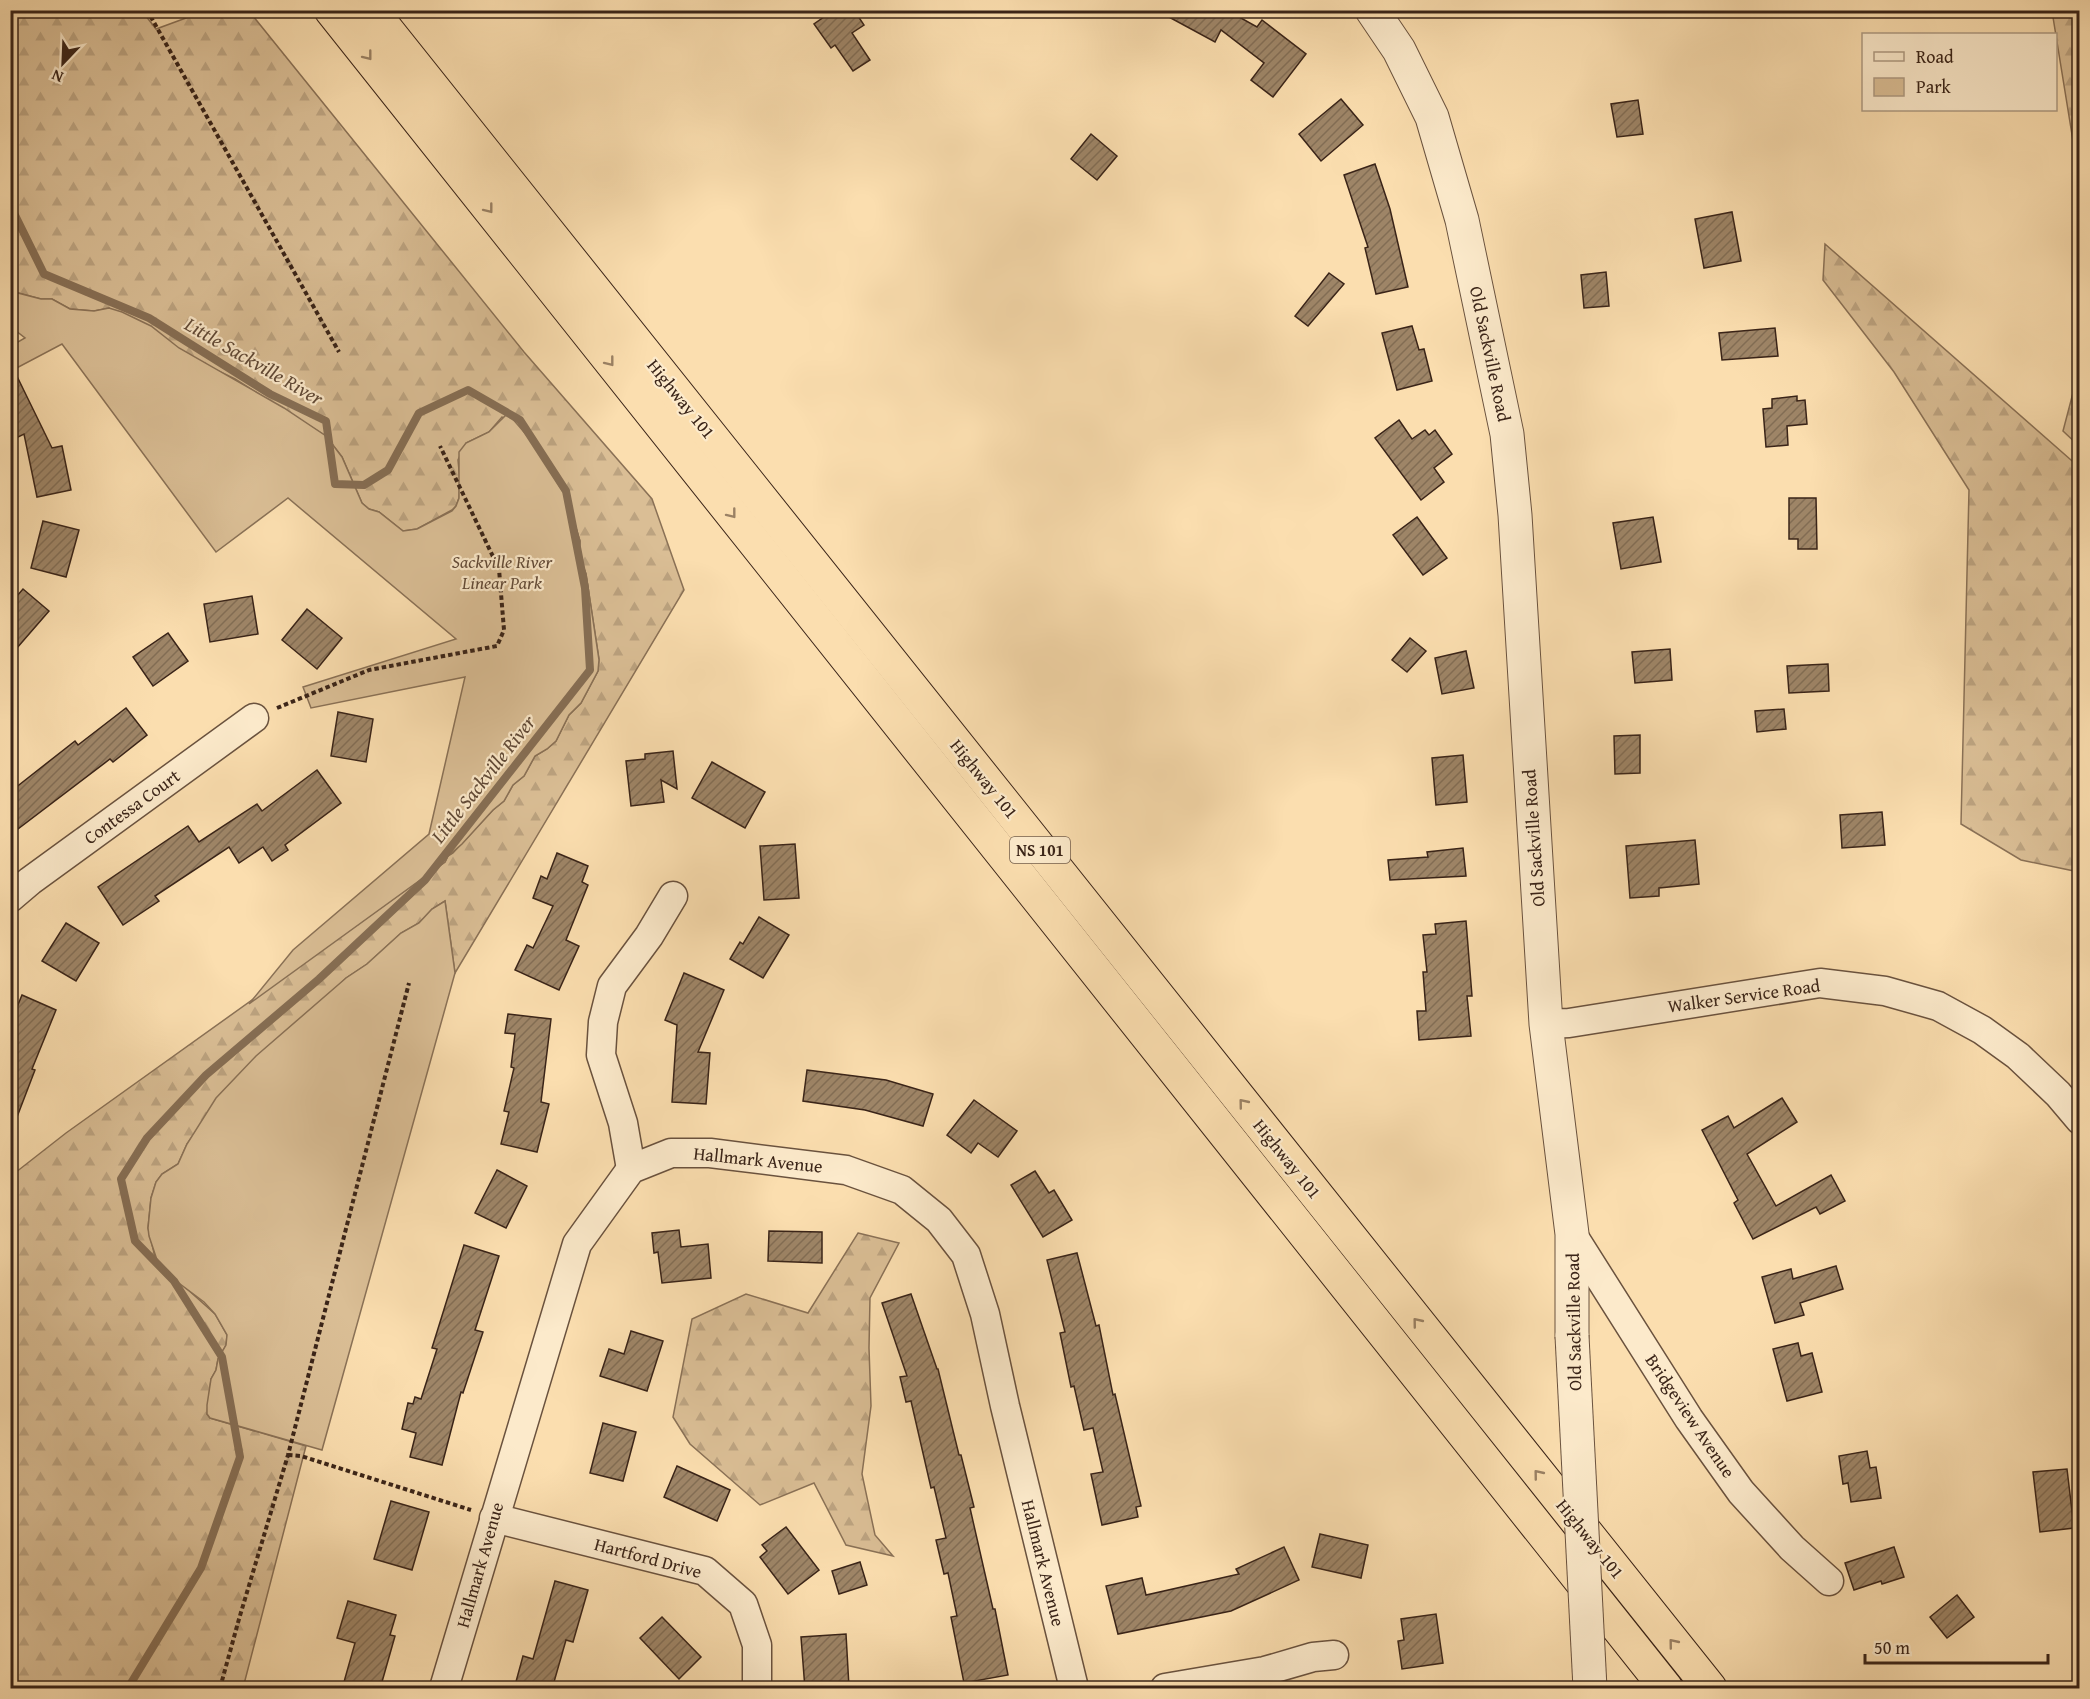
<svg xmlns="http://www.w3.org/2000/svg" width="2090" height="1699" font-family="'Gentium Book Plus',serif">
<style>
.forest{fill:url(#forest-firs);stroke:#8a7156;stroke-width:1.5}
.park{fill:#dabe95;stroke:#8a7156;stroke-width:1.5}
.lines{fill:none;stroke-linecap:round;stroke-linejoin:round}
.stream{stroke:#866e54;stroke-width:8}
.building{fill:url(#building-hatch);stroke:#3a2418;stroke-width:1.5}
.minor-casing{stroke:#6a523e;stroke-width:31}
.tertiary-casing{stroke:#6a523e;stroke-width:35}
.motorway-casing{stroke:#3a2418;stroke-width:35}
.path{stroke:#3a2418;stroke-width:4;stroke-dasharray:4.5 3;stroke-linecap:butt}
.minor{stroke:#fceacb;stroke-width:28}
.tertiary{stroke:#fceacb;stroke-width:33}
.motorway{stroke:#fbdeaf;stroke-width:33}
.tertiary-bridge-casing{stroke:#6a523e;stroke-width:35;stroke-linecap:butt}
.tertiary-bridge{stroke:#fceacb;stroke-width:33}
.oneway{stroke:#9a8164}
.labels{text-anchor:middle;stroke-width:4.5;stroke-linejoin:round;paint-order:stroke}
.shield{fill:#fceacb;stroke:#745f4e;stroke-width:1.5}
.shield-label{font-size:16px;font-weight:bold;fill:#3a2418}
.street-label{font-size:18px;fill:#3a2418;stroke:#fceacb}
.park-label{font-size:18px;font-style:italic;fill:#624a37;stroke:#fceacb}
.water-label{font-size:20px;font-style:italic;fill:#604936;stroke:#fceacb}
</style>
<defs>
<pattern id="forest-firs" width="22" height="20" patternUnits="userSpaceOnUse" patternTransform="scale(1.5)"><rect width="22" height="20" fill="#dabe95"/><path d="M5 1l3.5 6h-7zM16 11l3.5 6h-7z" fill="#bca380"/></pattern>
<pattern id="building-hatch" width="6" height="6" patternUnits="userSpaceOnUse" patternTransform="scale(1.5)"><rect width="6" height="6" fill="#9e8567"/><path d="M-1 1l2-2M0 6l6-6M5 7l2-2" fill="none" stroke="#826d54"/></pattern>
</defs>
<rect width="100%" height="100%" fill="#fbdeaf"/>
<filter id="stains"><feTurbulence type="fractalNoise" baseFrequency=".00333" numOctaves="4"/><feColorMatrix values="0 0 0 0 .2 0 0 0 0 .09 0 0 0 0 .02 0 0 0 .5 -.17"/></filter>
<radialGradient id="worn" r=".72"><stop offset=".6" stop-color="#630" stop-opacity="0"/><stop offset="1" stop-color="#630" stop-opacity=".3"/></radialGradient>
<g class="forest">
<polygon points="11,11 142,11 156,29 205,11 249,11 524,352 652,499 684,590 455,973 445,901 432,909 419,923 401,933 367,964 346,978 202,1123 187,1144 178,1164 162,1174 156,1182 151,1198 148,1228 156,1261 215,1314 227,1335 226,1345 218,1359 216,1370 211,1379 207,1414 210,1418 306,1446 243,1688 11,1688 11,1176 66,1133 445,862 448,856 453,853 493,810 504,801 513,785 524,776 535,756 547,749 556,741 569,715 581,703 598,671 599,659 586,574 579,555 580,541 567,499 530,439 502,417 489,432 466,443 458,460 460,481 459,498 456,506 452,510 417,529 403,531 379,512 369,509 362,503 342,457 326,436 235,379 208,366 109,308 94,311 70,309 52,299 41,299 11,291"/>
<polygon points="2052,11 2079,11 2079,178"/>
<polygon points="1825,244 2079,467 2079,872 2021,860 1961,824 1969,490 1894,372 1823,280"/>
<polygon points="2079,370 2079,446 2063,431"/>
<polygon points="858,1233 899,1243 870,1298 869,1348 871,1406 862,1474 875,1535 893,1556 846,1545 814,1483 760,1505 690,1444 673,1417 692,1319 746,1294 808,1313"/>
</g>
<g class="park">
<polygon points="10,291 41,299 52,299 70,309 94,311 109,308 122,312 151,326 179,348 284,408 326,436 342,457 362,503 369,509 379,512 403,531 417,529 452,511 456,506 459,498 459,452 466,443 489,432 506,415 511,417 530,439 567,498 580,541 579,555 586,574 599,660 598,671 581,703 569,715 556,741 547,749 535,756 524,776 513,785 504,801 493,810 462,844 448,856 445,862 249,1004 293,950 429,834 465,677 311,708 303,687 456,639 288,498 216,552 62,344 11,371 11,346 25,338 11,327"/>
<polygon points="445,901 455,973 322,1450 210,1418 207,1414 207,1405 211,1379 216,1370 218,1359 226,1345 227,1335 215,1314 204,1302 160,1269 149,1236 148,1228 151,1198 156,1182 162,1174 178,1164 187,1144 216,1098 256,1056 346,978 367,964 401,933 419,923 432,909"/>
</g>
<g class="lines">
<polyline class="stream" points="10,205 44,274 149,318 270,394 326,421 335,484 364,485 388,470 419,413 468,390 520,420 566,491 585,588 590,670 425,880 319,979 206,1075 147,1138 121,1179 135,1241 174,1281 222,1357 240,1457 201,1568 128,1688"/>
</g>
<g class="building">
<polygon points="834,10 854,10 864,25 852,33 870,60 853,71 835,45 831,48 814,24"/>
<polygon points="1156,10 1231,10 1230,12 1257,27 1262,20 1306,54 1273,97 1251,80 1264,63 1221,30 1215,42"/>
<polygon points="1341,99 1363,125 1321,161 1299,134"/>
<polygon points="1638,100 1643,134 1617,137 1611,104"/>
<polygon points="1091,134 1117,156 1097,180 1071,159"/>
<polygon points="1375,164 1390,209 1408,287 1376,294 1365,248 1368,247 1344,175"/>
<polygon points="1732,212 1741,261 1704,268 1695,219"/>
<polygon points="1606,272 1609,306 1584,308 1581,275"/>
<polygon points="1329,273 1344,284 1308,326 1295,316"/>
<polygon points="1412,326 1419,350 1424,349 1432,381 1397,390 1382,333"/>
<polygon points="1775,328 1778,356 1722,360 1719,333"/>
<polygon points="10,362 52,448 62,446 71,490 37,497 24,434 10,441"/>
<polygon points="1797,396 1797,401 1805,400 1807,424 1787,426 1788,445 1766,447 1763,409 1772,408 1772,399"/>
<polygon points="1399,420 1412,439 1425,430 1429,435 1435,430 1452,454 1434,468 1444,482 1421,500 1375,438"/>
<polygon points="1789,498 1816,498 1817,549 1798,549 1798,539 1789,539"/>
<polygon points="1417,517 1447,558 1423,575 1393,535"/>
<polygon points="1653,517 1661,562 1621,569 1613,523"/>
<polygon points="43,521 79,530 66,577 31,568"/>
<polygon points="23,589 49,611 10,656 10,604"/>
<polygon points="252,596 258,634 210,642 204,604"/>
<polygon points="307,609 342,638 317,669 282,640"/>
<polygon points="168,633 188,661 153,686 133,657"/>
<polygon points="1410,638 1426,651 1407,672 1392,660"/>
<polygon points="1670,649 1672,680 1635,683 1632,652"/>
<polygon points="1466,651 1474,688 1442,694 1435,658"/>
<polygon points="1828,664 1829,691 1789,693 1787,666"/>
<polygon points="126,708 147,735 113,762 110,759 10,835 10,792 75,741 78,745"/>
<polygon points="1784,709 1786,729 1757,732 1755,711"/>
<polygon points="338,712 373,719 366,762 331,756"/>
<polygon points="1640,735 1640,773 1615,774 1614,736"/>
<polygon points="673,751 677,789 661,780 664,802 631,806 626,761 645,759 645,754"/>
<polygon points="1463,755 1467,802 1436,805 1432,758"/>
<polygon points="712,762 765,792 745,828 692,798"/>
<polygon points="317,770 341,803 285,845 288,850 272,861 263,847 239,863 229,847 155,896 159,901 123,925 98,887 188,826 199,842 257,804 262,811"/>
<polygon points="1882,812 1885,845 1842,848 1840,815"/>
<polygon points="1695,840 1699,884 1659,888 1659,896 1630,898 1626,846"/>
<polygon points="795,844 799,898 764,900 760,846"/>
<polygon points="1463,848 1466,876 1390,880 1388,860 1428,857 1427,852"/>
<polygon points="557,853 588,866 582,882 588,885 566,940 579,946 559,990 515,970 527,945 533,948 553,906 533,898 541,876 547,879"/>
<polygon points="759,917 789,935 763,978 730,959 740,942 743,944"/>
<polygon points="1466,921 1472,996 1467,996 1471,1036 1419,1040 1417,1011 1426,1011 1423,972 1427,972 1423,935 1436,934 1435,924"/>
<polygon points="66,923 99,943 76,981 42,961"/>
<polygon points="684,973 724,990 698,1052 710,1053 706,1104 672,1102 677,1025 665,1020"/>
<polygon points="22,995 56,1010 32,1069 35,1070 12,1130 10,1130 10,1024"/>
<polygon points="508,1014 551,1019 541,1102 549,1104 537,1152 501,1144 509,1112 504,1111 514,1068 511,1067 515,1034 505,1033"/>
<polygon points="807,1070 886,1080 933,1094 923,1126 865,1110 803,1101"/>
<polygon points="1782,1098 1797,1122 1747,1154 1776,1206 1831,1175 1845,1201 1820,1214 1816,1207 1753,1239 1734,1203 1738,1200 1702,1130 1728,1116 1734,1128"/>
<polygon points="974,1100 1017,1131 998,1157 978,1143 971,1153 947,1135"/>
<polygon points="497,1170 527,1186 506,1228 475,1213"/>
<polygon points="1035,1171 1049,1193 1054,1190 1072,1220 1043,1237 1011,1185"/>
<polygon points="679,1230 681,1247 708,1244 711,1278 662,1283 658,1252 654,1253 652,1233"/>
<polygon points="769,1231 822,1232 822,1263 768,1261"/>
<polygon points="464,1245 499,1256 475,1330 483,1332 463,1393 461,1392 442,1465 410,1457 416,1433 402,1429 408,1403 413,1404 415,1397 421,1399 437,1349 432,1348"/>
<polygon points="1077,1253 1096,1326 1099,1325 1113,1395 1115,1394 1141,1506 1136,1507 1138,1517 1102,1525 1091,1474 1103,1472 1093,1428 1084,1430 1074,1386 1071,1387 1060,1333 1065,1332 1047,1260"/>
<polygon points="1836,1266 1843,1289 1800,1303 1804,1315 1775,1323 1762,1277 1791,1269 1793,1279"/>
<polygon points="911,1294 937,1369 938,1369 959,1455 961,1455 974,1507 970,1508 993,1609 995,1609 1008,1675 964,1683 951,1617 957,1616 948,1573 944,1574 936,1540 946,1538 934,1487 931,1488 911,1401 906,1402 900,1377 907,1376 882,1303"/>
<polygon points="631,1331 663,1341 647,1391 600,1376 609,1349 624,1354"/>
<polygon points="1798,1343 1801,1356 1812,1353 1822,1392 1787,1401 1773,1349"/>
<polygon points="603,1423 636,1432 623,1481 590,1473"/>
<polygon points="1867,1451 1870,1468 1876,1467 1881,1498 1851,1502 1848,1483 1843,1484 1839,1456"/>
<polygon points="677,1466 730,1490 717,1521 664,1497"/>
<polygon points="2067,1469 2074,1528 2040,1532 2033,1472"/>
<polygon points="391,1501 429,1512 412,1570 374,1559"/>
<polygon points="786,1527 819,1570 788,1594 760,1557 767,1551 762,1545"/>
<polygon points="1320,1534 1368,1545 1361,1578 1312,1567"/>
<polygon points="1284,1547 1299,1580 1231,1611 1118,1634 1106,1586 1142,1578 1146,1595 1239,1574 1236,1569"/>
<polygon points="1894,1547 1904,1577 1882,1584 1881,1581 1854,1590 1845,1563"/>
<polygon points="860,1562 867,1585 839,1594 832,1571"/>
<polygon points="555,1581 588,1590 573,1642 566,1640 552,1689 514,1689 523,1656 533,1659"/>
<polygon points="1957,1595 1974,1617 1947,1638 1930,1617"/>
<polygon points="348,1601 396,1615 390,1635 395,1636 380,1689 342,1689 355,1643 337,1638"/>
<polygon points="1436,1614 1443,1663 1402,1669 1398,1641 1404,1640 1401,1619"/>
<polygon points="662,1617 701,1657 679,1679 640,1638"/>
<polygon points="846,1634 849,1687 805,1689 801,1637"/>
</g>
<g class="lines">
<g class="minor-casing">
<g id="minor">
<polyline points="10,898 30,881 254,718"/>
<polyline points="1546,1024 1569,1023 1820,983 1885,991 1938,1006 1982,1030 2018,1056 2058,1094 2080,1120"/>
<polyline points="631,1169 623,1123 601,1055 603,1022 612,986 649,936 673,896"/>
<polyline points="1572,1234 1689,1419 1741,1492 1792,1548 1829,1581"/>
<polyline points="494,1518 705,1571 743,1604 757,1645 757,1688"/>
<polyline points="444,1688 577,1244 631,1169 671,1153 710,1153 846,1170 902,1190 939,1220 966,1255 985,1314 1005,1406 1074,1688"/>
<polyline points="1165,1688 1265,1671 1313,1657 1334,1655"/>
</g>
</g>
<g class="tertiary-casing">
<polyline id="tertiary" points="1372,10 1399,50 1432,117 1462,220 1507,434 1515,515 1546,1024 1572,1234 1572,1336"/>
</g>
<g class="motorway-casing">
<g id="motorway">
<polyline points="331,10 1666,1688"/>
<polyline points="371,10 1710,1688"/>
</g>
</g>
<g class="path">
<polyline points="147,10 339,352"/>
<polyline points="277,708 369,670 497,646 504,630 499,569 440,446"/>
<polyline points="288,1455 301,1456 471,1510"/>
<polyline points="220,1688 239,1619 288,1455 409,983"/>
</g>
<use href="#minor" class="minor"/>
<use href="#tertiary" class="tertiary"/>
<use href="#motorway" class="motorway"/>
<g class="tertiary-bridge-casing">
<polyline id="tertiary-bridge" points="1572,1336 1590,1688"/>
</g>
<use href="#tertiary-bridge" class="tertiary-bridge"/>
</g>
<defs><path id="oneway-chevron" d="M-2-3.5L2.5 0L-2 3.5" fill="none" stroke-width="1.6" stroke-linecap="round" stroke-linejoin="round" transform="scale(1.5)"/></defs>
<g class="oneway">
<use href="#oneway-chevron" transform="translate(368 56) rotate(52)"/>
<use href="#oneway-chevron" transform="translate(489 209) rotate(52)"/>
<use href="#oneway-chevron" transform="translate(610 362) rotate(52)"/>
<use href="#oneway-chevron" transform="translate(732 514) rotate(52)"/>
<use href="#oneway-chevron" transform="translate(1243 1103) rotate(-129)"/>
<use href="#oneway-chevron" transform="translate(1417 1322) rotate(-129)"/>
<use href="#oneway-chevron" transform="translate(1538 1474) rotate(-129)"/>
<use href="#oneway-chevron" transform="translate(1673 1643) rotate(-129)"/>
</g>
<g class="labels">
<rect class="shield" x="1010" y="837" width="60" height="26" rx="4.5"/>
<g class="shield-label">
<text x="1040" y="856">NS 101</text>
</g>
<g class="street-label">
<text transform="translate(1490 354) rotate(78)" y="6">Old Sackville Road</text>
<text transform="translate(681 399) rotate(51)" y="6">Highway 101</text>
<text transform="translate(984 779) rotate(51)" y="6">Highway 101</text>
<text transform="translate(132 807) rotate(-36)" y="6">Contessa Court</text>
<text transform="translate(1534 838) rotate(-94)" y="6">Old Sackville Road</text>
<text transform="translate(1744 996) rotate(-8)" y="6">Walker Service Road</text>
<text transform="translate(1287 1159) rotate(51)" y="6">Highway 101</text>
<text transform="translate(758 1160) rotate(6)" y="6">Hallmark Avenue</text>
<text transform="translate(1574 1322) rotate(-91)" y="6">Old Sackville Road</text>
<text transform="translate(1690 1416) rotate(56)" y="6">Bridgeview Avenue</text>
<text transform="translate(1590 1539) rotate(51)" y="6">Highway 101</text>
<text transform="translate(648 1558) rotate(15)" y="6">Hartford Drive</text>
<text transform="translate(1043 1563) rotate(76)" y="6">Hallmark Avenue</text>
<text transform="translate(480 1565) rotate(-74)" y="6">Hallmark Avenue</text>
</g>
<g class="park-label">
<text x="502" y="568">Sackville River<tspan x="502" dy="21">Linear Park</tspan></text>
</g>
<g class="water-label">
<text transform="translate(254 361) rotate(30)" y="7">Little Sackville River</text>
<text transform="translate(483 779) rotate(-52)" y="7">Little Sackville River</text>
</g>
</g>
<rect width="2090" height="1699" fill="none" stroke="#fbdeaf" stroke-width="36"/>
<rect x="12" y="12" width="2066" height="1675" fill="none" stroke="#3a2418" stroke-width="3"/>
<rect x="18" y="18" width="2054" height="1663" fill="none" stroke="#3a2418" stroke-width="1.5"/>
<rect x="1862" y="33" width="195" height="78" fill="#fceacb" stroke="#ae9b83" stroke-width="1.5"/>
<rect x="1874" y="52" width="30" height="9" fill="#fceacb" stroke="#ae9b83" stroke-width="1.5"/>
<text x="1916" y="63" font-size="18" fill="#3a2418">Road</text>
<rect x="1874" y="78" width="30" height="18" fill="#dabe95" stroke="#ae9b83" stroke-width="1.5"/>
<text x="1916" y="93" font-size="18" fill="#3a2418">Park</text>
<g transform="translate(63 63) rotate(203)" stroke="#fceacb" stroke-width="4.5" paint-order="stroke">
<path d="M0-4.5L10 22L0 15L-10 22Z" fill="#3a2418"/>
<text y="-9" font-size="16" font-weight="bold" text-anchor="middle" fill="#3a2418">N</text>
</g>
<path d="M1865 1654v9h183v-9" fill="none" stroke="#3a2418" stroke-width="3"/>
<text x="1874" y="1654" font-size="18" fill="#3a2418" stroke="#fceacb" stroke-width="4.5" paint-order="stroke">50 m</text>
<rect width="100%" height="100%" filter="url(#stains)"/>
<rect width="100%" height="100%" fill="url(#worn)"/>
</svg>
